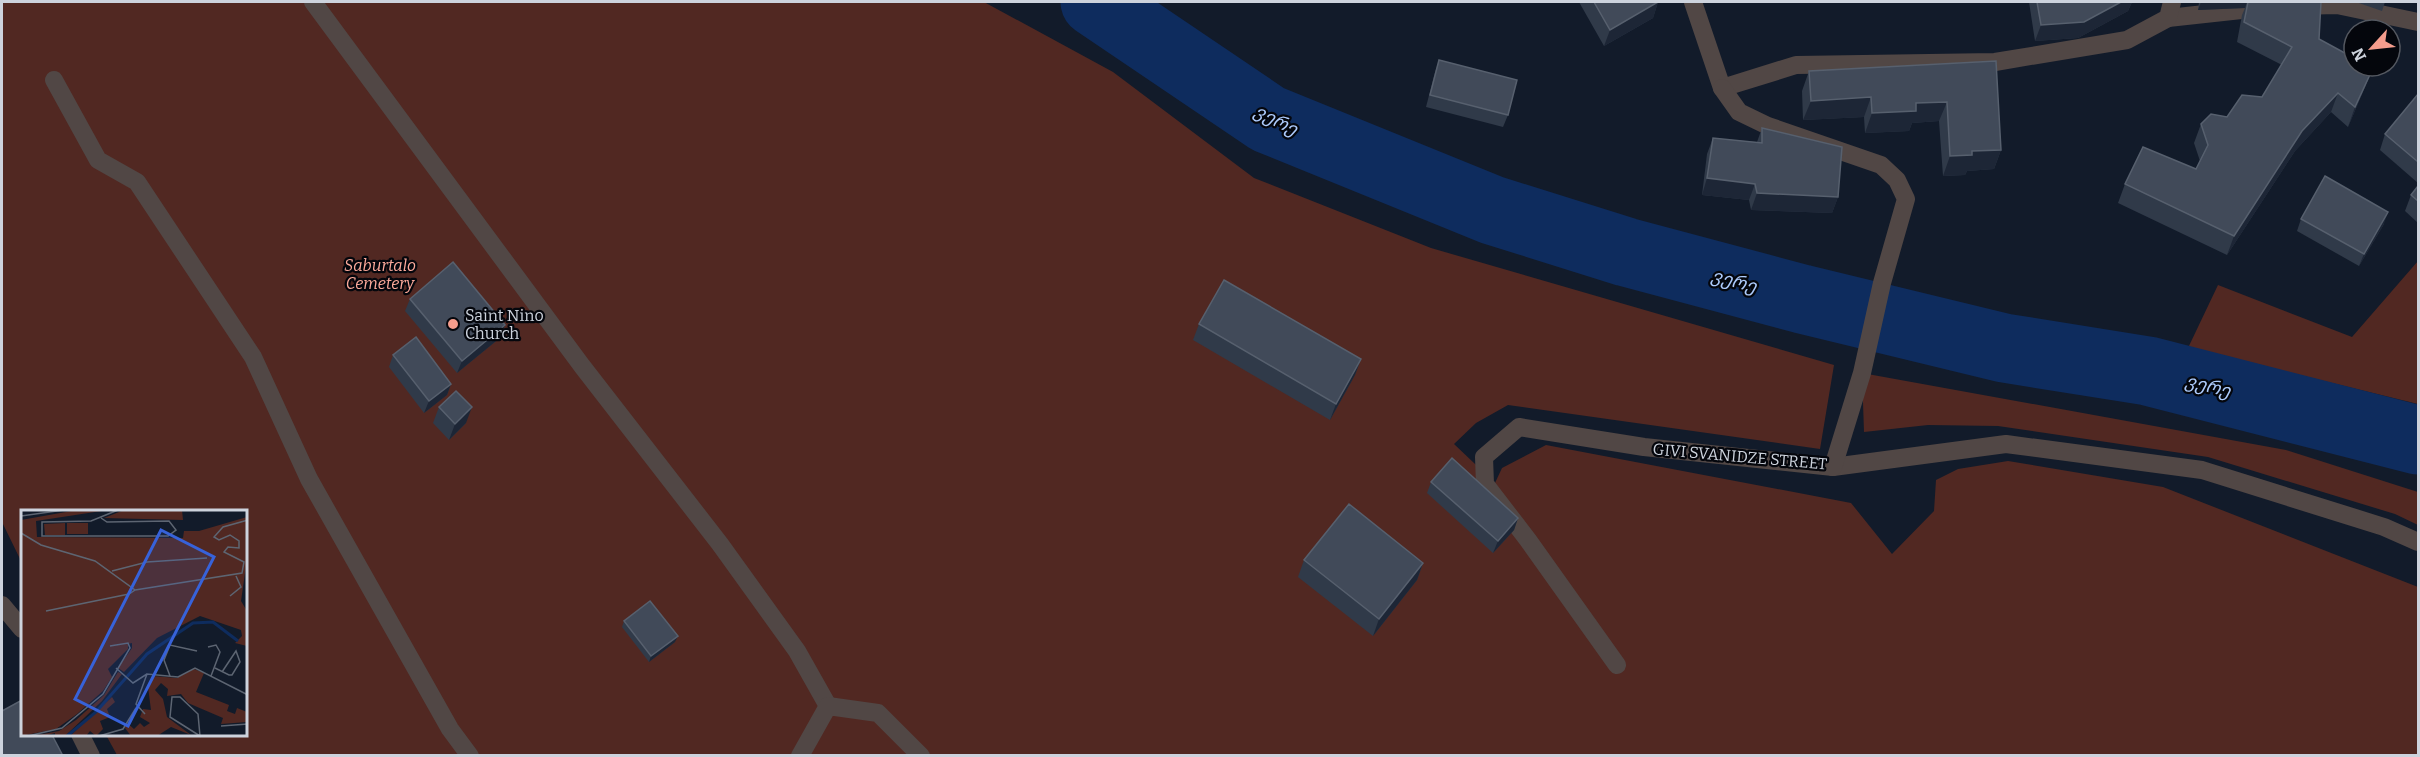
<svg xmlns="http://www.w3.org/2000/svg" width="2420" height="757" font-family="Bitter,'Noto Sans Georgian',serif">
<style>
.green{fill:#512822}
.lines{fill:none;stroke-linecap:round;stroke-linejoin:round}
.river{stroke:#0e2c5e;stroke-width:69}
.service{stroke:#514745;stroke-width:18}
.minor{stroke:#514745;stroke-width:18}
.wall{fill:#303a49}
.shaded-wall{fill:#1d2636}
.building{fill:#414a59;stroke:#57606e;stroke-width:1.5}
.poi-dot{fill:#f59d8d;stroke:#04060c;stroke-width:2}
.labels{text-anchor:middle;stroke-width:4.5;stroke-linejoin:round;paint-order:stroke}
.park-label{font-size:16px;font-style:italic;fill:#fdaa9b;stroke:#04060c}
.poi-label{font-size:16px;fill:#cdd3dd;stroke:#04060c;text-anchor:start}
.street-label{font-size:16px;fill:#cdd3dd;stroke:#04060c}
.water-label{font-size:18px;font-style:italic;fill:#adcbfc;stroke:#04060c}
.inset-river{fill:none;stroke:#0e2c5e;stroke-width:3}
.inset-road{fill:none;stroke:#5d6572;stroke-width:1.5}
.view{fill:#3762d9;fill-opacity:0.15;stroke:#3762d9;stroke-width:3}
.inset-edge{fill:none;stroke:#cdd3dd;stroke-width:3}
</style>
<rect width="100%" height="100%" fill="#121b2a"/>
<g class="green">
<polygon points="2,2 984,2 1113,72 1254,178 1431,248 1834,365 1820,449 1508,405 1476,423 1454,444 1495,483 1502,468 1546,445 1851,503 1892,554 1934,511 1936,480 1958,469 2008,461 2163,487 2418,587 2418,755 117,755 106,735 246,734 246,511 22,511 22,563 2,522"/>
<polygon points="2418,261 2418,404 2188,348 2218,285 2352,337"/>
<polygon points="1862,373 2286,450 2418,492 2418,525 2395,514 2208,457 1998,426 1928,425 1864,432"/>
</g>
<g class="lines">
<polyline class="river" points="1095,2 1268,119 1492,210 1626,252 1802,299 2004,348 2148,371 2418,440"/>
<g class="service">
<polyline points="313,2 582,366 720,544 797,651 828,706"/>
<polyline points="2296,6 2337,5 2418,22"/>
<polyline points="2168,18 2269,7"/>
<polyline points="54,80 98,160 137,182 253,357 309,479 450,729 470,756"/>
<polyline points="1833,467 2006,444 2202,470 2384,527 2418,542"/>
<polyline points="2,605 22,629"/>
<polyline points="80,734 91,756"/>
<polyline points="800,756 828,706 878,713 921,756"/>
</g>
<g class="minor">
<polyline points="1693,2 1722,88 1796,65 1995,62 2127,40 2168,18 2172,2"/>
<polyline points="1617,665 1528,540 1485,484 1484,457 1519,427 1644,447 1833,467 1862,373 1882,283 1906,199 1897,180 1881,165 1768,126 1739,112 1722,88"/>
</g>
</g>
<g class="wall">
<polygon points="1579,2 1658,2 1653,18 1604,46"/>
<polygon points="2029,2 2132,2 2128,11 2078,38 2035,41"/>
<polygon points="2199,2 2321,2 2319,39 2373,68 2365,87 2348,127 2331,112 2295,151 2227,255 2118,203 2125,184 2196,169 2200,161 2194,143 2201,124 2227,117 2262,97 2282,65 2237,42 2242,15 2245,8 2198,10"/>
<polygon points="2356,2 2385,2 2382,11"/>
<polygon points="1439,60 1508,115 1503,127 1426,107 1435,72"/>
<polygon points="1996,61 2001,150 1994,169 1967,171 1965,175 1943,176 1939,121 1912,123 1909,131 1865,133 1864,117 1803,120 1802,91 1809,71"/>
<polygon points="2418,94 2418,183 2380,150 2385,134"/>
<polygon points="1762,128 1838,197 1832,213 1751,210 1749,200 1702,195 1707,154 1713,138 1757,142"/>
<polygon points="2418,186 2418,223 2405,211 2411,195"/>
<polygon points="2301,219 2384,224 2359,266 2297,231"/>
<polygon points="410,299 501,337 457,373 405,311"/>
<polygon points="1199,324 1361,359 1355,375 1330,420 1193,340"/>
<polygon points="393,355 451,384 447,395 424,413 389,367"/>
<polygon points="439,407 466,423 449,440 433,423"/>
<polygon points="1431,482 1518,518 1514,530 1493,553 1427,493"/>
<polygon points="1304,560 1423,563 1417,580 1373,636 1298,577"/>
<polygon points="624,621 675,642 649,662 622,627"/>
</g>
<g class="shaded-wall">
<polygon points="1658,2 1653,18 1604,46 1610,30"/>
<polygon points="2121,2 2132,2 2128,11 2078,38 2035,41 2041,25"/>
<polygon points="2201,2 2247,2 2245,8 2198,10"/>
<polygon points="2373,68 2365,87 2348,127 2355,107"/>
<polygon points="2338,93 2331,112 2295,151 2227,255 2234,236 2302,131"/>
<polygon points="1871,97 1864,117 1803,120 1811,101"/>
<polygon points="1947,102 1939,121 1912,123 1909,131 1865,133 1872,113 1916,103"/>
<polygon points="2001,150 1994,169 1967,171 1965,175 1943,176 1950,156 1972,151"/>
<polygon points="1707,178 1755,184 1749,200 1702,195"/>
<polygon points="1757,193 1838,197 1832,213 1751,210"/>
<polygon points="2388,212 2384,224 2359,266 2364,254"/>
<polygon points="505,325 501,337 457,373 462,361"/>
<polygon points="1361,359 1355,375 1330,420 1336,404"/>
<polygon points="451,384 447,395 424,413 429,401"/>
<polygon points="472,407 466,423 449,440 455,424"/>
<polygon points="1518,518 1514,530 1493,553 1498,541"/>
<polygon points="1423,563 1417,580 1373,636 1379,619"/>
<polygon points="678,636 675,642 649,662 651,656"/>
</g>
<g class="building">
<polygon points="1594,2 1658,2 1610,30"/>
<polygon points="2037,2 2121,2 2084,22 2041,25"/>
<polygon points="2248,2 2321,2 2319,39 2354,58 2354,66 2370,66 2373,68 2355,107 2338,93 2302,131 2234,236 2125,184 2143,147 2196,169 2208,145 2201,124 2211,114 2227,117 2242,95 2262,97 2292,47 2244,22"/>
<polygon points="1439,60 1517,80 1508,115 1430,95"/>
<polygon points="1996,61 2001,150 1972,151 1972,155 1950,156 1947,102 1916,103 1916,111 1872,113 1871,97 1811,101 1809,71"/>
<polygon points="2418,94 2418,162 2385,134"/>
<polygon points="1762,128 1842,147 1838,197 1757,193 1755,184 1707,178 1713,138 1762,143"/>
<polygon points="2325,176 2388,212 2364,254 2301,219"/>
<polygon points="2418,186 2418,201 2411,195"/>
<polygon points="453,262 505,325 462,361 410,299"/>
<polygon points="1224,280 1361,359 1336,404 1199,324"/>
<polygon points="416,337 451,384 429,401 393,355"/>
<polygon points="456,391 472,407 455,424 439,407"/>
<polygon points="1452,458 1518,518 1498,541 1431,482"/>
<polygon points="1349,504 1423,563 1379,619 1304,560"/>
<polygon points="650,601 678,636 651,656 624,621"/>
<polygon points="22,700 22,735 52,735 63,756 2,756 2,711"/>
</g>
<circle class="poi-dot" cx="453" cy="324" r="6"/>
<g class="labels">
<g class="park-label">
<text x="380" y="271">Saburtalo<tspan x="380" dy="18">Cemetery</tspan></text>
</g>
<g class="poi-label">
<text x="465" y="321">Saint Nino<tspan x="465" dy="18">Church</tspan></text>
</g>
<g class="street-label">
<text transform="translate(1740 456) rotate(5)" y="6">GIVI SVANIDZE STREET</text>
</g>
<g class="water-label">
<text transform="translate(1276 120) rotate(27)" y="6">ვერე</text>
<text transform="translate(1734 281) rotate(15)" y="6">ვერე</text>
<text transform="translate(2208 386) rotate(14)" y="6">ვერე</text>
</g>
</g>
<g transform="translate(21 510)">
<rect width="226" height="226" fill="#121b2a"/>
<path d="M56 0H87L15 11 16 27 162 28 163 21H178L226 7V49L220 91 226 101V136L214 133 221 126 220 120 179 106 136 128 103 162 97 158 111 138V133L107 134V139L87 159 91 167 82 181 56 204 35 219 0 226V10ZM103 0H161L162 10 83 8ZM44 13V25H24L23 14ZM46 13H67V24H46ZM173 159 183 163 175 182 208 195 206 201 214 204 216 198 226 202V212L200 214 202 208 167 193 160 184 146 186 147 179 140 173 134 180 142 189 146 207 170 225 150 217 136 226H110L104 218 106 213 113 219 119 213 123 217 129 213 119 207 122 199 130 200 127 177 132 166 156 168ZM97 162 101 164 81 191 44 226H34V223L23 226H12L38 221 55 210 83 185ZM91 187 94 192 86 199 89 207 79 211 82 219 75 226 69 221 65 226H49Z" fill="#512822"/>
<path class="inset-river" d="M46 226 75 202 126 144 172 113 192 112 217 131"/>
<path class="inset-road" d="M0 6 43 0M80 8 86 12 148 11 155 20 147 26H21V12L70 11 97 0M0 23 20 35 74 51 114 80 108 84 25 101M91 61 126 52 186 48M114 80 221 63 223 52 203 42 207 37 218 38V31L209 25 198 30 193 27 202 17 227 10M209 86 220 77 215 66M187 137 195 135 199 142 190 166M95 158 112 173 126 164M194 158 208 165H211L219 152 215 141 201 162M149 166 143 150 149 135 176 141M151 187H159L177 204 179 226 149 207ZM124 204 115 194 126 164 157 167 174 158 227 185M200 216 227 214M7 226 41 218 82 184 109 138 107 133 89 136M78 226 102 219 115 198"/>
<path class="view" d="M140 20 193 47 107 216 54 189Z"/>
<rect width="226" height="226" class="inset-edge"/>
</g>
<rect width="2420" height="757" fill="none" stroke="#cdd3dd" stroke-width="6"/>
<g transform="translate(2372 48) rotate(243)"><circle r="28" fill="#04060c" stroke="#545860" stroke-width="1.5"/>
<path d="M0-4.5L10 22L0 15L-10 22Z" fill="#f59d8d"/>
<text y="-9" font-size="16" font-weight="bold" text-anchor="middle" fill="#cdd3dd">N</text>
</g>
</svg>
